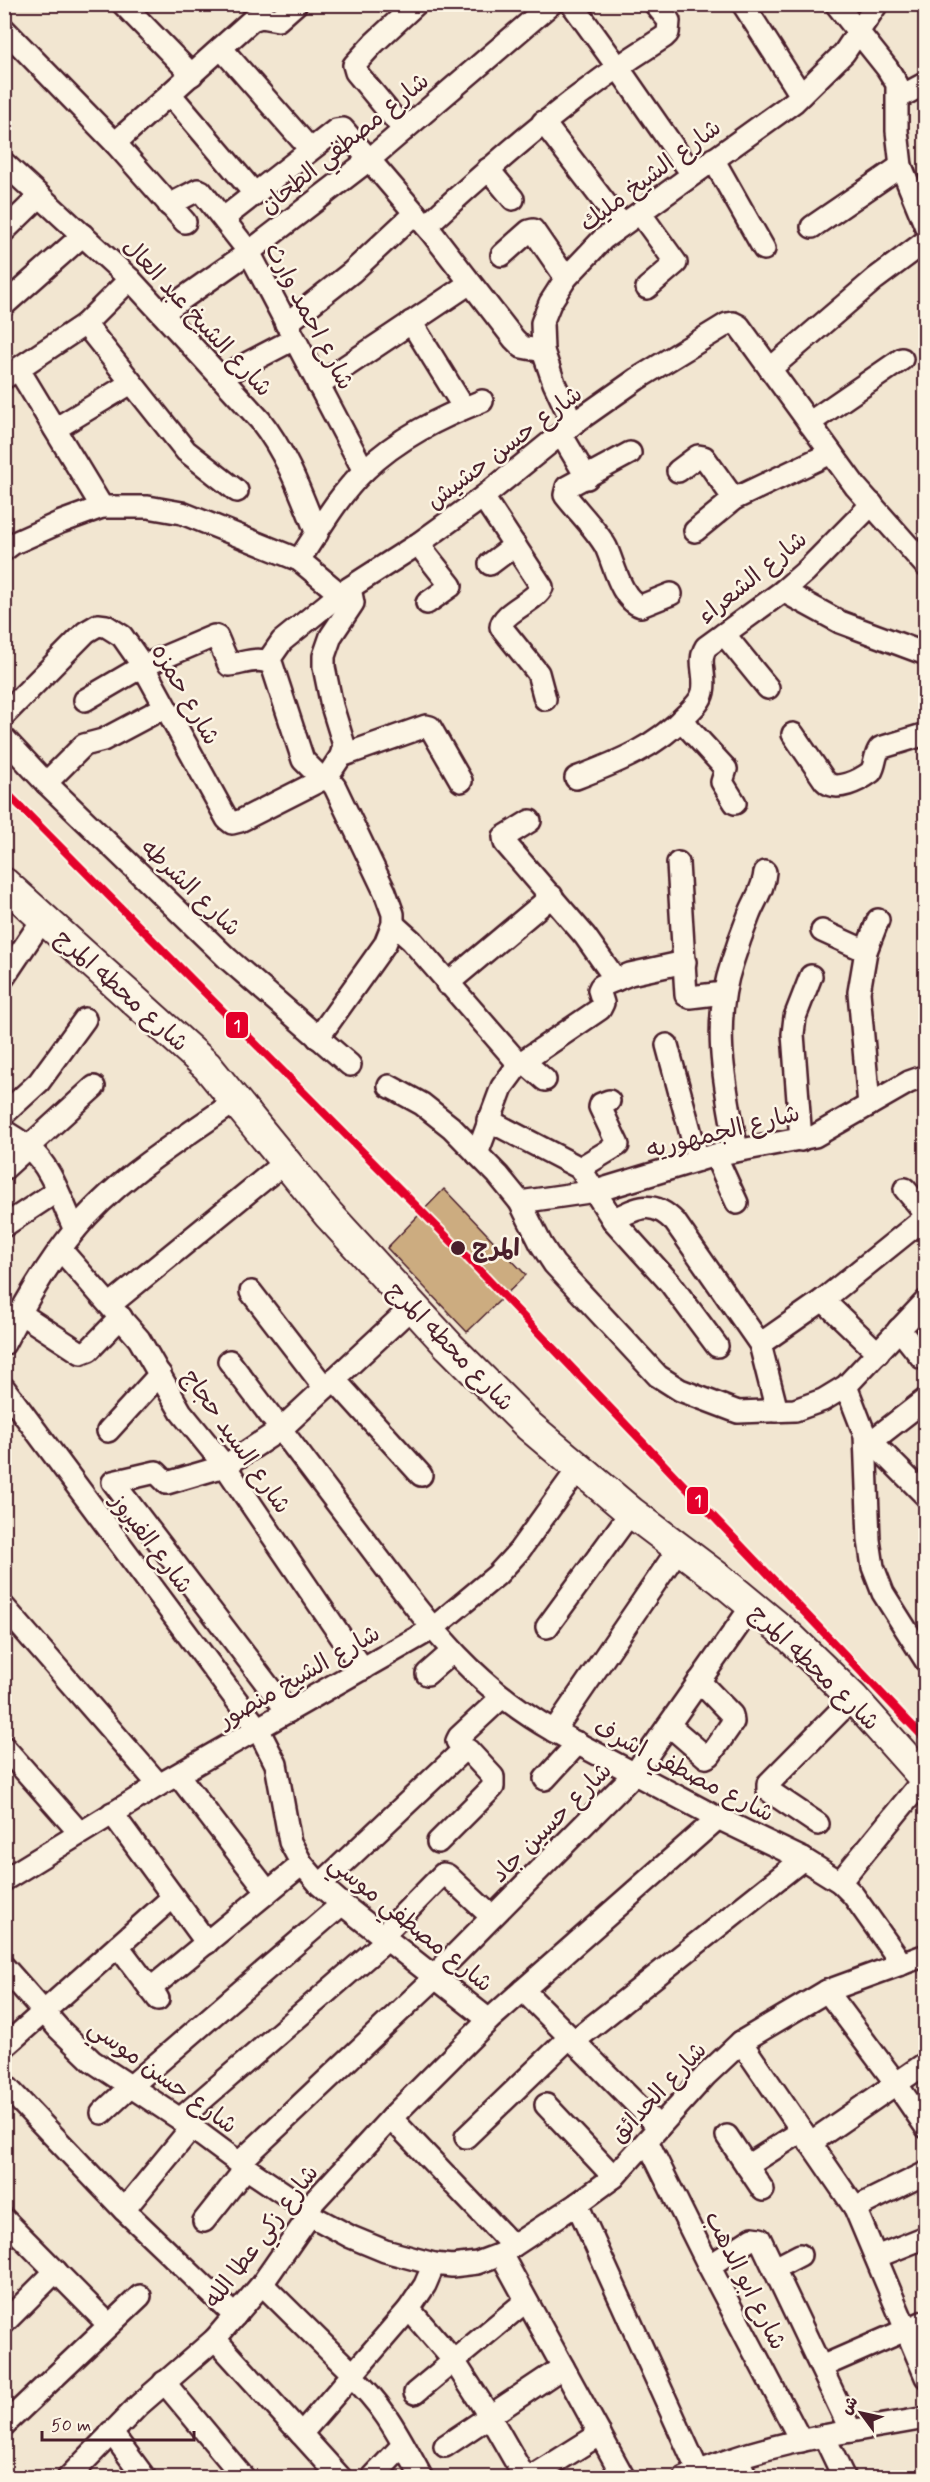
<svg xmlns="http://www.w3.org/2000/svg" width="930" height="2482" font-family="Mynerve,'Playpen Sans Arabic',sans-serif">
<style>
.building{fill:#ccac80;stroke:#4a1f2b;stroke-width:1.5}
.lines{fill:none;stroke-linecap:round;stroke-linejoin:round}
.minor-casing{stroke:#4a1f2b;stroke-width:26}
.secondary-casing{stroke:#4a1f2b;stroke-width:34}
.minor{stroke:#fcf5e5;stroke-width:21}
.secondary{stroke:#fcf5e5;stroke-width:30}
.metro-1-casing{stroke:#fcf5e5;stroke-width:12}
.metro-1{stroke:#e4002b;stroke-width:8}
.stop-dot{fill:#4a1f2b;stroke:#fcf5e5;stroke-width:2}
.labels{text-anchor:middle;stroke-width:5;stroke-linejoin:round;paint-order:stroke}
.street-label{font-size:24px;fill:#4a1f2b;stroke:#fcf5e5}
.stop-label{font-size:24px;font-weight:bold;fill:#4a1f2b;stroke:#fcf5e5;text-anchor:start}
.line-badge{stroke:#fcf5e5;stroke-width:2}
.badge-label{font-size:16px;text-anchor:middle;font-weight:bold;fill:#fff}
</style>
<rect width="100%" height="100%" fill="#f2e6d1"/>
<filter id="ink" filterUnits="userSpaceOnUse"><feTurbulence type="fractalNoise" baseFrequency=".0167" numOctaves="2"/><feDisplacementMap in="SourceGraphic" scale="12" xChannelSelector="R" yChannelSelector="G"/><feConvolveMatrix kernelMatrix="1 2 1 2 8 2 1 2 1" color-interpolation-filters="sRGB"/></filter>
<g filter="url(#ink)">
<polygon class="building" points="444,1189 526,1275 467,1332 387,1248"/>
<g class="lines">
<g class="minor-casing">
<g id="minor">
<polyline points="123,4 192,75"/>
<polyline points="572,4 617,66 692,174"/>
<polyline points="743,4 801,95"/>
<polyline points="836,4 887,68 897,84 897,131 901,166 926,227"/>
<polyline points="4,29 115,143 185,222"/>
<polyline points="221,48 310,149"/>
<polyline points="170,94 254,193"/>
<polyline points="898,98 926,83"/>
<polyline points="543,122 622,225"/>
<polyline points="404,130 356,72 354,65 374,43 416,4"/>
<polyline points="115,143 252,20 261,17 278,20 296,4"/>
<polyline points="713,159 764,249"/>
<path d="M4 163 130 279 260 420C287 454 301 494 317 534"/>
<polyline points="488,169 513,199"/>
<polyline points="169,205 198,190 201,191 249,252 364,471"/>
<polyline points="640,213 676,263 647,288"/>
<polyline points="224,218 336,130 343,129 432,233 514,339 522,347 543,351"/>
<path d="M426 226C502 156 576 92 664 37L668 33 669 21 655 4"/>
<polyline points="812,227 901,166"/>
<polyline points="4,231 40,196"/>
<polyline points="502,255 529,231 533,230 566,278"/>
<polyline points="4,305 83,235"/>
<polyline points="162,313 249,252 370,159 551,4"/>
<polyline points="411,322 464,408"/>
<polyline points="85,324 186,451 237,491"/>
<polyline points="286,324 352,272 415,213"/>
<polyline points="770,369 875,279 926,241"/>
<polyline points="19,370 102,507"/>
<polyline points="221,377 294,339"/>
<polyline points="4,378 85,324 130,279"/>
<polyline points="318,385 470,283"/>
<polyline points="809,423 902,359"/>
<polyline points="573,424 554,383 543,351 542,323 550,303 566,278 603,239 794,102 844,53 877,4"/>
<polyline points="55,429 131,383"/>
<polyline points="561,434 587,478"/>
<path d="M630 453 567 487 565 495C578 512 596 529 606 547 614 564 621 600 641 606L671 594"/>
<polyline points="678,471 698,456 704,457 734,499"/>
<path d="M483 497 542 587C535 602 502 612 501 627L538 673 545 699"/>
<polyline points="695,531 734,499 831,453"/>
<polyline points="418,544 451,586 427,603"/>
<polyline points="4,550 12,544 61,522 102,507 148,507 182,513 299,560 340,594"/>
<path d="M299 560C319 530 338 496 364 471 398 438 439 418 482 401"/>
<polyline points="490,564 515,545"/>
<polyline points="783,591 840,622 926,654"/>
<polyline points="724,634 768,688"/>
<polyline points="268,661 282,641 340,594 418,544 483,497 573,424 637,379 727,324 733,323 739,326 856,487 926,566"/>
<path d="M85 700 143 666 214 636 217 637 229 665C242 664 261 655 272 665L303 760 317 774 327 777 335 787 385 892 393 914V924L385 944 318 1038"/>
<polyline points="4,715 86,632 98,625 106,626 122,636 143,666 227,819 232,823 240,821 327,777"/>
<polyline points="681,720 726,769 722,782 735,803"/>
<path d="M793 734 825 781C836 793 860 780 871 772 876 764 874 756 880 748L926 734"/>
<polyline points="4,738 46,783 228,959 350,1065"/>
<polyline points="341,756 426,726 430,727 461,781"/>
<polyline points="327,777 341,756 344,745 332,706 324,667 324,656 331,636 353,603 350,588"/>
<path d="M576 778C618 762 656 747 687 714 694 707 701 701 703 692 707 675 697 662 706 647L783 591 806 571 872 504"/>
<polyline points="46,783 84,745 103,740 165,707"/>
<polyline points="530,821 504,837 505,843 585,936 616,980"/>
<polyline points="678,863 686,995 690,997 724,993"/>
<polyline points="393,924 412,941 519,1064"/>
<polyline points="822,931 866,951"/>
<polyline points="4,977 43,919"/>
<polyline points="447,984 552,896"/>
<polyline points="667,1045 698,1160"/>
<polyline points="523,1061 545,1080"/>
<polyline points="389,1086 422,1104 451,1127 498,1175 520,1202 541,1244 554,1264 658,1376 680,1390 738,1412 795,1410 823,1400 846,1386 926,1301"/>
<polyline points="869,1105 859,992 866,951 878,920"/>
<polyline points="4,1114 39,1082 85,1019"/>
<polyline points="488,1120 580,1168 613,1220 670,1283 717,1346"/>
<path d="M4 1131C12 1136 21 1141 28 1147 52 1167 62 1203 75 1230"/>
<polyline points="801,1140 793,1034 795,1017 811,976"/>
<path d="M737 1150C725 1086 711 1026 732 963 737 947 743 930 749 915 755 900 764 888 765 872"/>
<polyline points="477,1154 502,1087 519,1064 600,1009 603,1003 599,990 601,986 630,974 685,962"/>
<polyline points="715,1155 737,1203"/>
<polyline points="580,1168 618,1145 600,1107 601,1104 609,1101"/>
<polyline points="4,1169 94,1087"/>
<polyline points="905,1189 926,1214"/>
<polyline points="520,1202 596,1191 715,1155 815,1136 909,1082 926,1076"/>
<path d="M613 1220C638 1207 653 1199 675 1222L760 1344 777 1411"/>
<polyline points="4,1226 57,1191"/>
<polyline points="61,1250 139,1339 181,1412 225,1466 363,1669"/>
<polyline points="251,1292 325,1388"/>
<polyline points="823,1300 878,1353"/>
<polyline points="111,1304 285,1162"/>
<polyline points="20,1313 81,1353 89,1350 121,1317"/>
<polyline points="899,1329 922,1358"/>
<path d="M4 1344C24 1304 47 1264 75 1230 117 1178 182 1139 237 1100"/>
<polyline points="760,1344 823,1300 926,1217"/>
<path d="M229 1361C273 1419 317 1477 361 1535 422 1615 464 1680 554 1731L718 1818 803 1859 840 1882 853 1895 902 1964"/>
<polyline points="334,1379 421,1475"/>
<polyline points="846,1386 865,1435 869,1540 873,1567 883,1593 926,1661"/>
<polyline points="4,1388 258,1729 276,1764 290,1842 302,1864 320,1885 342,1904 489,2020"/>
<polyline points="108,1431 160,1374"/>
<polyline points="865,1435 926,1496"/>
<polyline points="872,1441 926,1399"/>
<polyline points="4,1607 159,1785"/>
<polyline points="547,1627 631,1512"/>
<polyline points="427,1674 452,1652"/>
<polyline points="288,1712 113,1482 156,1472 167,1483 225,1466 281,1429 412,1307"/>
<polyline points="669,1725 706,1757 710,1755 733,1722 732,1715 699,1681"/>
<polyline points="554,1731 679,1548"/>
<polyline points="4,1747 79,1832"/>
<polyline points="178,1775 268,1892"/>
<polyline points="545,1779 578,1743"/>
<polyline points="112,1813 207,1943"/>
<polyline points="818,1824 772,1793 768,1790 768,1784 853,1698"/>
<polyline points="438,1842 493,1787 493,1777 468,1750 462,1749"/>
<polyline points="4,1880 159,1785 432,1629 497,1575 519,1551 578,1469"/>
<polyline points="840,1882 924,1779"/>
<polyline points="320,1885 460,1753 462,1749 457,1741 459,1737 502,1697"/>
<polyline points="383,1935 443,1874 447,1875 492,1917"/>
<polyline points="118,1946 158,1999"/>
<polyline points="4,1967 59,2029 92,2061 180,2119 246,2168 307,2209"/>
<polyline points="435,1975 635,1773 752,1606"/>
<polyline points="150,1989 302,1864"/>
<polyline points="523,1990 659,2127"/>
<polyline points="827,1991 895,2082 926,2127"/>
<polyline points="574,2041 803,1859"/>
<polyline points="741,2042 855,2208 926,2377"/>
<polyline points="4,2047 173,1897"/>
<polyline points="4,2084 124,2210 235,2316"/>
<polyline points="546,2105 614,2177"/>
<polyline points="102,2113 130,2087 342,1904"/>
<polyline points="391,2118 513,2246"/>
<polyline points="180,2119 388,1939"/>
<polyline points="727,2136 763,2190"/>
<polyline points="466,2137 570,2037"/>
<polyline points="647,2141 709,2266 801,2441"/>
<polyline points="810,2143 926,2063"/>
<polyline points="239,2163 436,1977"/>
<polyline points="747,2166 802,2131"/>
<polyline points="577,2204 698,2471"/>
<polyline points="855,2208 926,2173"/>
<polyline points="124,2210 192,2127"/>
<polyline points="310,2215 351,2237 385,2251 434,2264 452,2266 477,2263 501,2254 577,2204 614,2177 706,2075 741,2042 827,1991 926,1955"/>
<polyline points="4,2219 109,2325"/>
<polyline points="204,2221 246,2168"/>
<polyline points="501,2254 624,2478"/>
<polyline points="876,2257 926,2237"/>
<polyline points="709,2266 753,2238 760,2239 851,2431"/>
<polyline points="775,2268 800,2255"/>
<polyline points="262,2284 353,2374"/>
<polyline points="409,2309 454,2361 490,2417 525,2478"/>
<polyline points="4,2323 56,2271"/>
<polyline points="215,2339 341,2478"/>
<polyline points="821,2367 926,2321"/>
<path d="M351 2376C384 2404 401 2440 422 2478"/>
<polyline points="164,2382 244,2478"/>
<polyline points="415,2393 526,2301"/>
<polyline points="4,2425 140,2296"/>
<polyline points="111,2432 145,2478"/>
<polyline points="301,2434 409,2309 425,2285 434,2264"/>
<polyline points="824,2436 844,2478"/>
<polyline points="445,2446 563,2367"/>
<polyline points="737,2459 747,2478"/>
<polyline points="68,2478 139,2405 215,2339 262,2284 310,2215 307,2209 391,2118 489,2020 718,1818"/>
<polyline points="372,2478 403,2445"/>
<polyline points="530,2478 600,2434"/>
<path d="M685 2478C759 2443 845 2432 926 2418"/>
</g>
</g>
<g class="secondary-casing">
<polyline id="secondary" points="4,883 207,1066 328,1214 449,1346 529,1426 631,1512 720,1579 790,1637 853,1698 926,1780"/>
</g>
<use href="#minor" class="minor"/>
<use href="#secondary" class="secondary"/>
<g class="metro-1-casing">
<polyline id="metro-1" points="4,790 458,1248 926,1740"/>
</g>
<use href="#metro-1" class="metro-1"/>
</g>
</g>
<circle class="stop-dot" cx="458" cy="1248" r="8"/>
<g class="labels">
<g class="street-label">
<text transform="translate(344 143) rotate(-39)" y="8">شارع مصطفي الطحان</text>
<text transform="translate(650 175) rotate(-37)" y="8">شارع الشيخ مليك</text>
<text transform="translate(310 316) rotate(62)" y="8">شارع احمد وارث</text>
<text transform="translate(198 317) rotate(47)" y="8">شارع الشيخ عبد العال</text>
<text transform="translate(504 447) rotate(-37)" y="8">شارع حسن حشيش</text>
<text transform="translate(752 577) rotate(-39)" y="8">شارع الشعراء</text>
<text transform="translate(186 694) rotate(60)" y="8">شارع حمزه</text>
<text transform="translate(191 887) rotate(44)" y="8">شارع الشرطه</text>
<text transform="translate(122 990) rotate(42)" y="8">شارع محطه المرج</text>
<text transform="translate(723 1131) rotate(-14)" y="8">شارع الجمهوريه</text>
<text transform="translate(451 1346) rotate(46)" y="8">شارع محطه المرج</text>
<text transform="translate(237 1441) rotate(55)" y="8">شارع السيد حجاج</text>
<text transform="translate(152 1543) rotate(53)" y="8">شارع الفيروز</text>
<text transform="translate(815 1667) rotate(44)" y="8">شارع محطه المرج</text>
<text transform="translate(299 1676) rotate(-30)" y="8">شارع الشيخ منصور</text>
<text transform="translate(684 1770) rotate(27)" y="8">شارع مصطفي اشرف</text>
<text transform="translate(551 1822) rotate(-45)" y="8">شارع حسين جاد</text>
<text transform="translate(411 1923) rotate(39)" y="8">شارع مصطفي موسي</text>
<text transform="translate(163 2076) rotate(36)" y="8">شارع حسن موسي</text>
<text transform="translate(658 2092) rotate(-47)" y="8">شارع الحدائق</text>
<text transform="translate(261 2236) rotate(-53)" y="8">شارع زكي عطا الله</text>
<text transform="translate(746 2280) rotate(63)" y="8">شارع ابو الدهب</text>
</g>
<g class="stop-label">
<text x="472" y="1256">المرج</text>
</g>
</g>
<g class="line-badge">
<rect x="225" y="1011" width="24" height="28" rx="6" fill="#e4002b"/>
<rect x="686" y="1486" width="23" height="29" rx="6" fill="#e4002b"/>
</g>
<g class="badge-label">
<text x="237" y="1031">1</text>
<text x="698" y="1506">1</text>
</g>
<rect width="930" height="2482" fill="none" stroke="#fcf5e5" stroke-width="24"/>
<rect x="12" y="12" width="906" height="2458" fill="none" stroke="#4a1f2b" stroke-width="2" filter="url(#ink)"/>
<g transform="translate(861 2413) rotate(303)" stroke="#fcf5e5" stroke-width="4.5" paint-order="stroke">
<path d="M0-4.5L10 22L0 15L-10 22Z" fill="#4a1f2b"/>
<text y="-9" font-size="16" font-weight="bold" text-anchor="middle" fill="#4a1f2b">ش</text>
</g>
<path d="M42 2431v9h152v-9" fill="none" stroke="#4a1f2b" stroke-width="3"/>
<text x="51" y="2431" font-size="18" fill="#4a1f2b" stroke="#fcf5e5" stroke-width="4.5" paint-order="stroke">50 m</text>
</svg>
